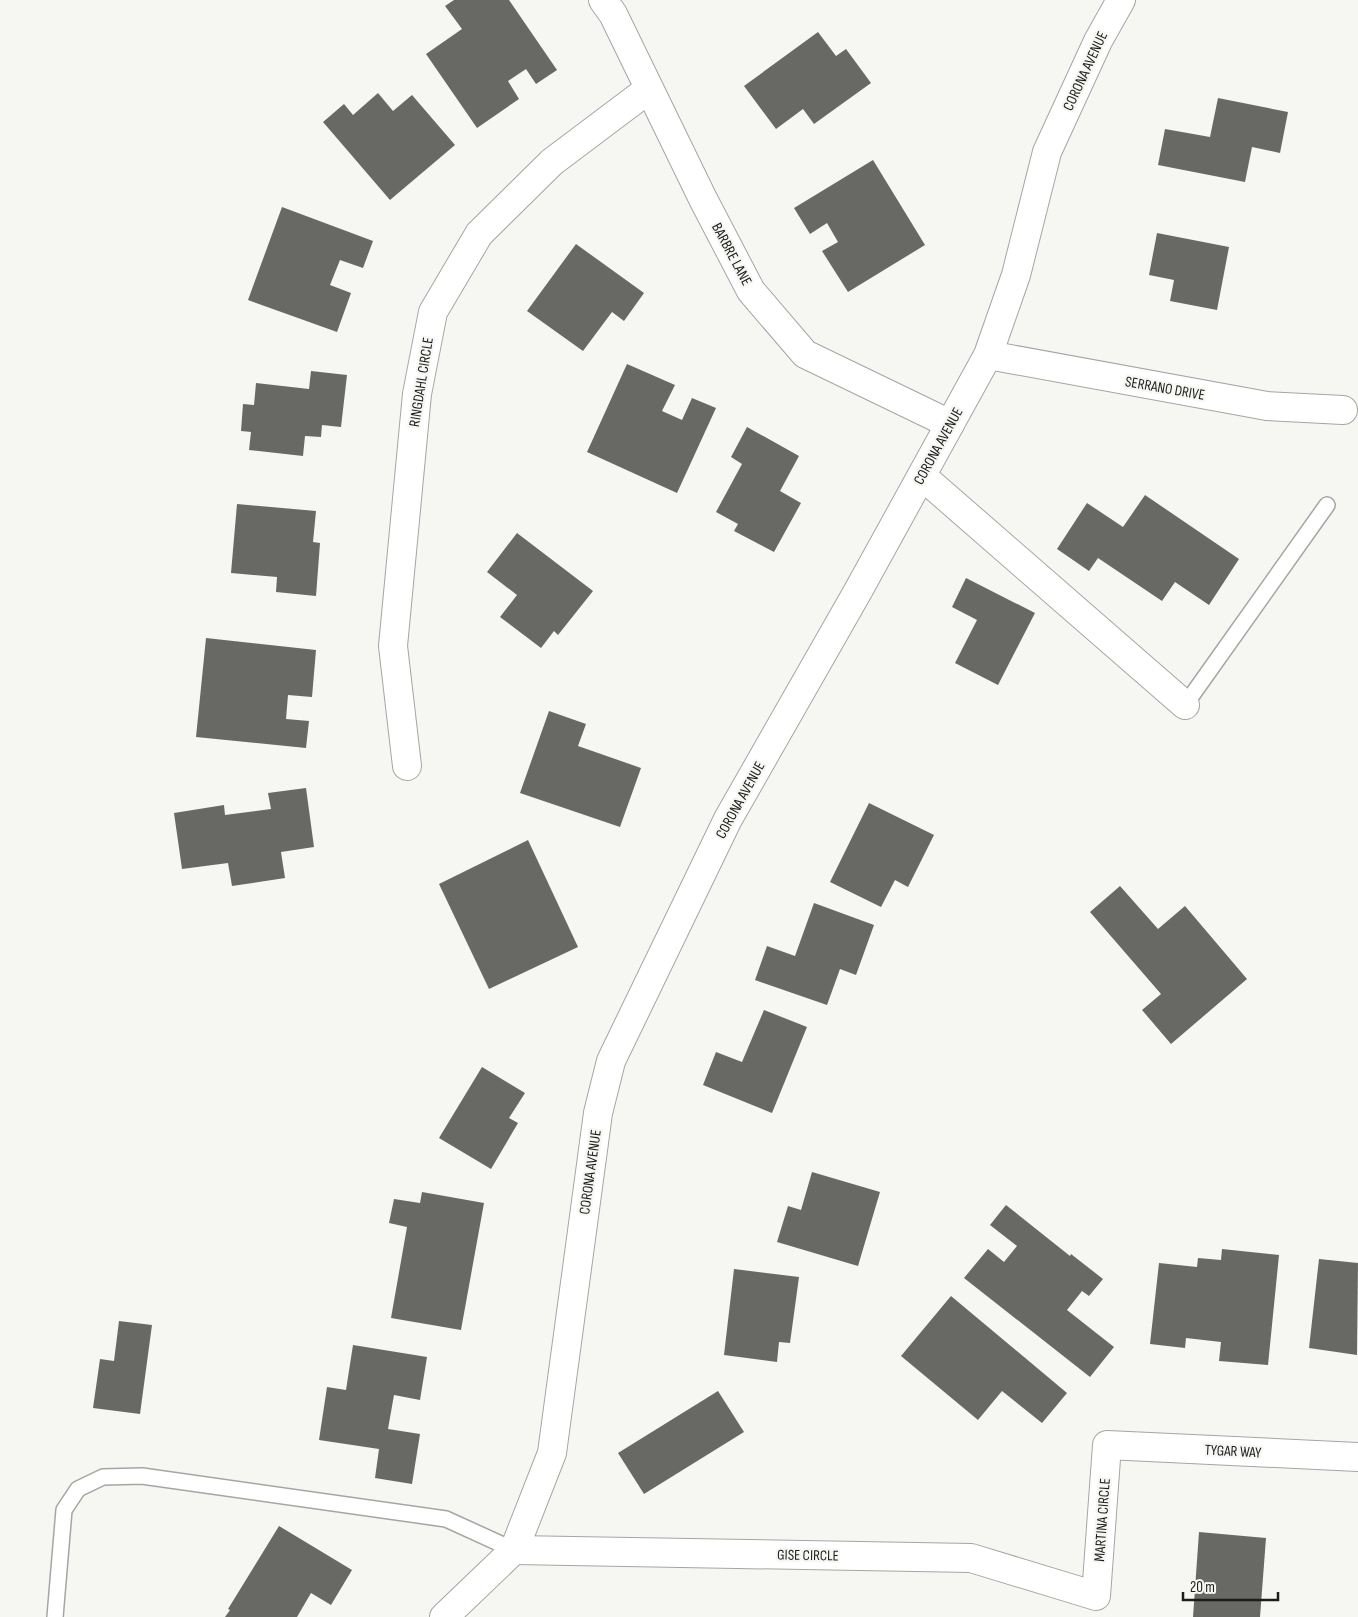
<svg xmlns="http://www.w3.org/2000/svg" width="1358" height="1617" font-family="'Sofia Sans Condensed',sans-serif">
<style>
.building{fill:#686965}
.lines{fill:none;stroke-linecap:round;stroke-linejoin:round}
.lane-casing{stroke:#a5a6a2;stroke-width:18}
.street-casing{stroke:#a5a6a2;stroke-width:30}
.lane{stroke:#fff;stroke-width:15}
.street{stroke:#fff;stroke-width:28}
.labels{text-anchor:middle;stroke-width:4.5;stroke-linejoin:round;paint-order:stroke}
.street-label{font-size:15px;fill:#1c1d1b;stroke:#f6f7f3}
</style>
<rect width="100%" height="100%" fill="#f6f7f3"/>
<g class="building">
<polygon points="454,0 509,0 557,70 536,84 526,69 508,81 519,99 477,128 426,54 462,29 445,6"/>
<polygon points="818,32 836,56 846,49 871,83 814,124 803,109 776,129 744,86"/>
<polygon points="378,93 393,111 412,95 455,145 390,200 323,122 344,104 353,115"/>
<polygon points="1218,98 1288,112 1280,153 1252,147 1245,182 1158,165 1165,129 1210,137"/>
<polygon points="873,160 925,245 848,292 822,251 838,242 827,223 810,234 794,208"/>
<polygon points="282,207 373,241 363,268 340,260 330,285 351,293 337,332 248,300"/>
<polygon points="1157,233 1229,247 1217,310 1170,301 1174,280 1149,275"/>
<polygon points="576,244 644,293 624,321 612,312 583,351 527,311"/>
<polygon points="627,364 675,385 662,411 682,420 692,398 716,408 677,493 587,452"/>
<polygon points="311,371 347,375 341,427 322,425 321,437 305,436 303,456 249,450 251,432 241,431 243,404 254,405 256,383 309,389"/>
<polygon points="747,427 799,456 780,491 801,503 774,552 734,531 738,524 716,512 742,464 731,457"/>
<polygon points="1145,495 1239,559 1209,605 1175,582 1162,601 1098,558 1089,571 1057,549 1087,503 1123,527"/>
<polygon points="237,504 316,511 313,542 320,543 316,596 276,592 277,577 231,573"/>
<polygon points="517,533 593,591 558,635 554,631 541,648 500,617 517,595 487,572"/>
<polygon points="966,578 1035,613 998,685 955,663 977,620 952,607"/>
<polygon points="206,638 316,650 312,697 288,695 286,719 309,721 306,748 196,737"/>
<polygon points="549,711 586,724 578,746 641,768 620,827 520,793"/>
<polygon points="306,788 314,847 281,852 285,878 232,886 228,863 182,869 174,813 224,805 225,815 271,809 268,793"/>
<polygon points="869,803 934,835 908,887 895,880 881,907 830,882"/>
<polygon points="528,840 578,947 489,989 439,884"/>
<polygon points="1120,886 1158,929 1185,906 1247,979 1171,1044 1142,1010 1161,994 1090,912"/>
<polygon points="814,903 874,925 856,975 840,969 827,1005 755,980 767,946 795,956"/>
<polygon points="764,1010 807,1027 772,1113 703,1085 716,1052 742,1062"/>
<polygon points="482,1067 525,1093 509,1118 518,1123 491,1169 439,1138"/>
<polygon points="812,1172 880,1192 858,1266 777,1242 788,1206 801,1210"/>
<polygon points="422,1192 484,1203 461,1330 391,1318 407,1227 389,1223 394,1199 420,1203"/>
<polygon points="1006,1205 1070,1256 1071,1254 1103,1279 1089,1296 1082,1291 1067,1310 1114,1347 1090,1377 964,1278 988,1249 1004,1262 1017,1246 990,1225"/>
<polygon points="1222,1249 1279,1255 1268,1365 1219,1361 1221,1342 1186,1338 1185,1348 1150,1344 1159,1263 1197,1267 1198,1258 1221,1260"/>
<polygon points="1319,1259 1358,1263 1357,1355 1309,1348"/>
<polygon points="734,1269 799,1277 790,1343 779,1342 777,1362 724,1355"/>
<polygon points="951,1296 1067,1393 1042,1423 1002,1391 978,1420 901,1356"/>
<polygon points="119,1321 152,1325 140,1414 93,1408 100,1359 114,1361"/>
<polygon points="353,1345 427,1357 420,1400 394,1395 388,1429 420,1434 412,1484 375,1478 379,1449 319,1440 327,1387 346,1390"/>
<polygon points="718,1391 744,1432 644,1494 618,1453"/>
<polygon points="279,1526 352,1570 331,1605 311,1593 297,1617 225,1617 230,1610 228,1609"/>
<polygon points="1199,1532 1266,1538 1260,1617 1193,1617"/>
</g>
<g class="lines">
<g class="lane-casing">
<g id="lane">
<polyline points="1185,705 1327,505"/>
<polyline points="55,1617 64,1510 78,1489 103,1477 142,1476 446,1519 514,1550"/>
</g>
</g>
<g class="street-casing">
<g id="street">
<polyline points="603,0 613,14 703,199 751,291 805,354 950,424"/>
<polyline points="988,355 1267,406 1343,410"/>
<polyline points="922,476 1185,705"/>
<polyline points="407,766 393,646 417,394 433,312 479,234 552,162 649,89"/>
<polyline points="514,1550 971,1558 1096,1596 1107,1445 1358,1457"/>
<polyline points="444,1617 514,1550 552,1453 598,1113 611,1061 728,819 858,591 988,355 1016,275 1047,152 1098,41 1121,0"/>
</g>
</g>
<use href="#lane" class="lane"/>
<use href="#street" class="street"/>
</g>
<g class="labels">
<g class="street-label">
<text transform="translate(1085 71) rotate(-65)" y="5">CORONA AVENUE</text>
<text transform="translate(732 254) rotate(62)" y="5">BARBRE LANE</text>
<text transform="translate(421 382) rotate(-81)" y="5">RINGDAHL CIRCLE</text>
<text transform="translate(1165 388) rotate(10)" y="5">SERRANO DRIVE</text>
<text transform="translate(938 446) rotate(-61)" y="5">CORONA AVENUE</text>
<text transform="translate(740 800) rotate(-61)" y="5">CORONA AVENUE</text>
<text transform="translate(590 1172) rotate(-82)" y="5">CORONA AVENUE</text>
<text transform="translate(1233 1451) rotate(3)" y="5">TYGAR WAY</text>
<text transform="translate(1102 1520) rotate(-86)" y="5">MARTINA CIRCLE</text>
<text transform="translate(808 1555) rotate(1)" y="5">GISE CIRCLE</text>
</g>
</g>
<path d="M1183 1592v8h95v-8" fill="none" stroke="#1c1d1b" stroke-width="2.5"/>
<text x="1190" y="1592" font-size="15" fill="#1c1d1b" stroke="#f6f7f3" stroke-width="4" paint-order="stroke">20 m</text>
</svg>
